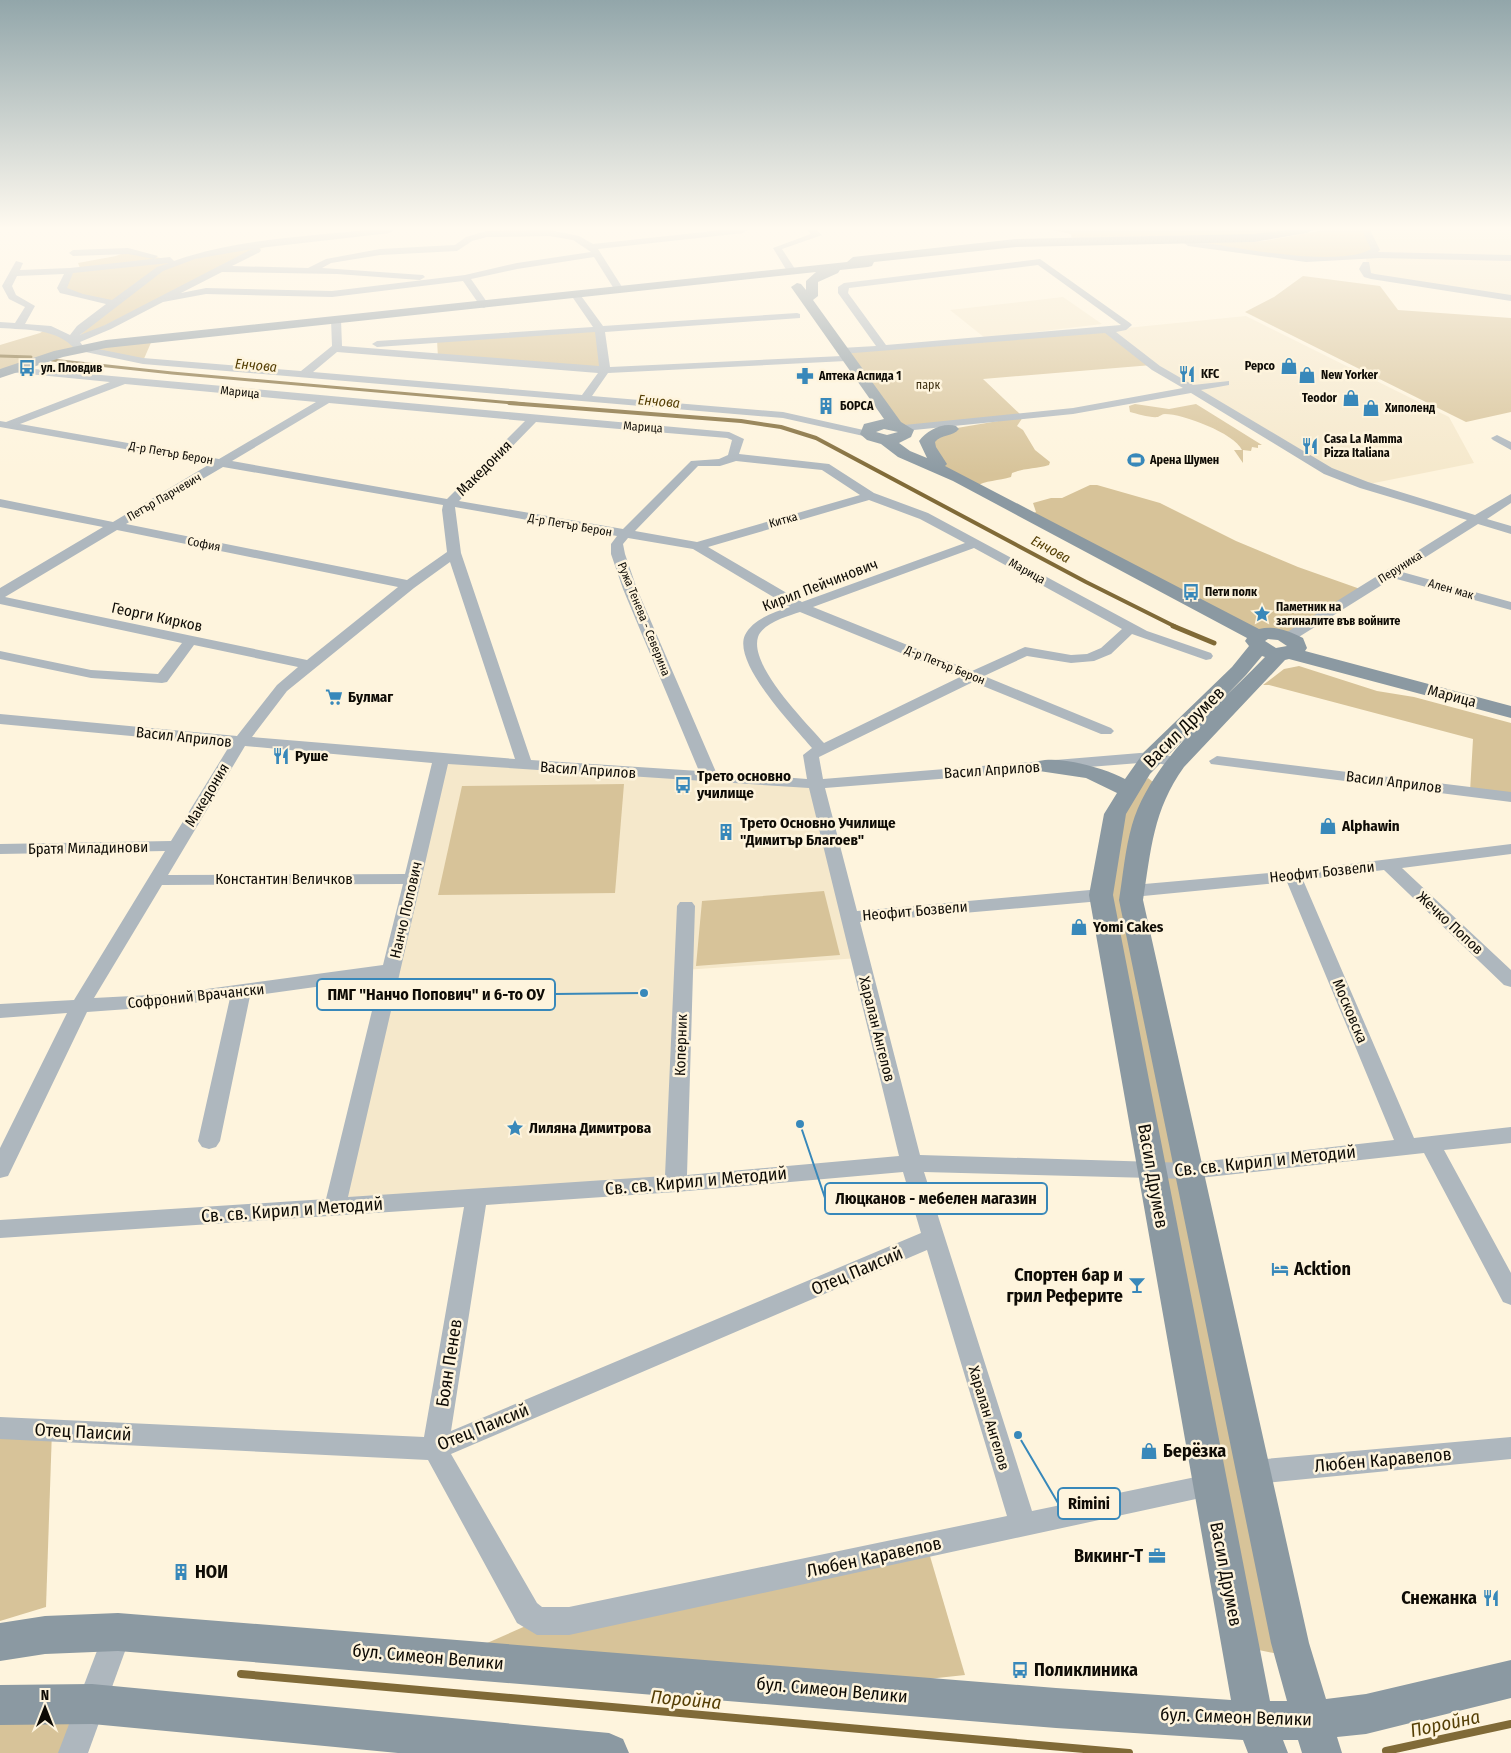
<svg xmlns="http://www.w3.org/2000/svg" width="1511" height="1753" font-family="'Fira Sans Condensed',sans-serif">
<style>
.built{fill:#f5e8cb}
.green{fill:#d7c399}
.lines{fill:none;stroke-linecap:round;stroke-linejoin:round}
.stream-far3{stroke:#806a37;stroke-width:3}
.stream-far2{stroke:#806a37;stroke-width:4}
.stream-far1{stroke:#806a37;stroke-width:5}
.stream{stroke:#806a37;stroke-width:8}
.street{fill:#aeb7be;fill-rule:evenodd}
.secondary{fill:#8b99a2;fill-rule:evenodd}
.labels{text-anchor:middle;stroke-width:5;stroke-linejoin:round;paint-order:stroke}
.far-poi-label{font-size:12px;font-weight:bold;fill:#0e0b05;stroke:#fef4dd;text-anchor:start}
.far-park-label{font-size:12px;fill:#3c2e0f;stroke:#fef4dd}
.far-street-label{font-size:12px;fill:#0e0b05;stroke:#fef4dd}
.far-water-label{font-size:14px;font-style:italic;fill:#553f05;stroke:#fef4dd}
.street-label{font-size:15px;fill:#0e0b05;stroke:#fef4dd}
.poi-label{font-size:15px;font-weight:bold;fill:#0e0b05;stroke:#fef4dd;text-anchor:start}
.near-street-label{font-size:18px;fill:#0e0b05;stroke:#fef4dd}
.near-poi-label{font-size:18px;font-weight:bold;fill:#0e0b05;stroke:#fef4dd;text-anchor:start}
.near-water-label{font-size:19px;font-style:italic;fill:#553f05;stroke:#fef4dd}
.leader{fill:none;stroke:#3888ba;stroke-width:2}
.callout-dot{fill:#3888ba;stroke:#fef4dd;stroke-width:2}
.callout{fill:#fef4dd;stroke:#3888ba;stroke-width:2}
.callout-label{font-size:16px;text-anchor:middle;font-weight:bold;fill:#0e0b05}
</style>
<rect width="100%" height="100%" fill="#fef4dd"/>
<g class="built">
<polygon points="1366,230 1511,230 1511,298 1367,275 1366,256 1376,250"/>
<polygon points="1063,297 1102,324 985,338 950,310"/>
<polygon points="1246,316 1449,417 1474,463 1364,485 1328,471 1199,393 1107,330"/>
<polygon points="441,759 816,784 859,958 684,970 676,1184 335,1207"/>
</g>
<g class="green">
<polygon points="1052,230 1307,230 1285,235 1072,240 1071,234"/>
<polygon points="1324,230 1366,230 1376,250 1366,256 1306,259 1188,243 1264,241"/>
<polygon points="277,242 245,255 74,341 80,348 153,338 143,361 80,348 20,367 0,369 0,345 40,333 48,328 74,341 114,303 63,291 70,271 80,268 78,263 116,256 128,251 179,262"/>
<polygon points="1303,276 1380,286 1398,310 1511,318 1511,412 1466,422 1245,312 1274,297"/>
<polygon points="599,328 605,370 438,358 437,340"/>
<path d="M1107 330 1152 365 983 379 1023 417 1017 426 1023 430 1035 450 1050 462 1049 465C1036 469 1024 468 1012 473L1011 477C999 481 985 480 975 487L939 464 927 441 951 429 1016 418 904 428 841 351Z"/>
<path d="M1135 404 1169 409 1196 404 1262 445H1258V448L1252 447 1251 451 1243 450V463L1234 450H1242C1234 433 1183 414 1165 414 1162 414 1160 416 1158 417 1150 418 1138 414 1130 412L1129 406Z"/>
<polygon points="1090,485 1097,485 1160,503 1236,541 1298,567 1363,590 1289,637 1258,636 1027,516 1036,512 1033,503 1051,498 1062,498"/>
<polygon points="1299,666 1377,691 1414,697 1511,723 1511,797 1470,792 1473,739 1269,685 1263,685 1284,669"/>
<polygon points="1148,778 1153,782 1133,891 1283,1655 1239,1646 1106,859 1115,814"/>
<polygon points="624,784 615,893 438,895 462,786"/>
<polygon points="824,891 840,955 696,966 702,901"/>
<polygon points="0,1428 52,1430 46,1607 0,1621"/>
<polygon points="927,1546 965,1675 909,1681 478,1647 537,1621"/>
<polygon points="92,1704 73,1753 0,1753 0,1705"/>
</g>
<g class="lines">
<g class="stream-far3">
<polyline points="0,356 31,357"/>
<polyline points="52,360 172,373 524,404"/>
</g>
<polyline class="stream-far2" points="509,403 741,421 781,427 816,438 1086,582 1176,627"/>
<polyline class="stream-far1" points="1173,626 1214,643"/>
<g class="stream">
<polyline points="241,1674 1129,1753"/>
<polyline points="1386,1751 1511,1724"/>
</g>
<g class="street">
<path d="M369 230H394L390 233 259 248 261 250 260 252 232 266 308 268 326 259 380 249 455 245 466 237 487 231 549 230 579 236 593 244 723 230H747L743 233 598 249 624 290 619 293 616 292 594 257 517 269 471 279 489 305 484 308 481 307 463 281 332 297 206 294 163 302 111 329 80 342 83 346 143 358 301 371 332 346 331 319 336 316 341 319 342 346 599 366 595 332 377 347 372 344 377 341 593 327 571 295 576 292 579 293 603 326 797 313 800 314V318L605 332 610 367 842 356 846 357V361L608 373 592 396 783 412 868 431 874 434 868 437 783 418 143 364 76 350C57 328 27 330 0 328V322L15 323 25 307 9 299 2 286 16 261 23 263 20 270 70 268 170 257 174 261C232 240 307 236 369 230ZM549 236 573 240 591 252 517 263 465 275 332 291 206 288 181 293 222 272 337 274 420 280 425 277 423 275 322 268 331 263 380 255 457 251 472 241 487 237ZM252 249 105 325 80 335 163 271 195 259ZM169 263 157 267 112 300 83 294 67 288 73 273ZM64 274 57 288 60 293 106 304 77 326 70 335 51 326 25 324 35 306 16 295 12 286 17 276ZM337 352 598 373 582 395 313 372Z"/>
<polygon points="807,230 816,230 822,235 782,249 795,269 787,271 773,248 811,234"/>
<path d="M1362 230H1370L1380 250 1378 252 1511 255V261L1379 258 1306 262 1188 246 1184 243 1188 240C1229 246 1338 269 1371 249Z"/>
<polygon points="128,248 158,256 154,259 128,254 73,256 69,253 73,250"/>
<path d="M1040 259 1130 323 1132 325 1126 330 1116 332 1160 366 1193 385 1229 381V385L1201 390 1332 468 1368 482 1475 515 1511 494V503L1487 519 1511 526V534L1478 524 1402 572 1511 602V610L1393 578 1294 640H1284L1282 637 1284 634 1467 520 1360 488 1324 474 1191 393 1073 414 904 431 898 428 904 425 1073 408 1183 388 1152 370 1105 333 841 354 836 351 841 348 876 346 838 293V287L844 283ZM1038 265 1121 325 886 345 848 293 849 288Z"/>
<polygon points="1363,262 1369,262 1371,273 1375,274 1511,295 1511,301 1371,279 1364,277 1359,269"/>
<path d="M12 367 729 432 744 439 739 454 829 464 874 493 928 513 1147 631 1211 653 1213 656 1211 659 1206 660 1132 634 1111 654 1094 661 1071 663 1027 656 984 676 1111 728 1114 731 1111 734H1101L973 682 819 757 823 779 1152 752 1182 759 1184 762 1176 767 1152 762 825 788 857 911 1101 889 1107 891 1110 895 1107 899 1101 901 860 922 920 1155 1190 1163 1394 1140 1287 882 1133 897 1127 895 1124 891 1127 887 1133 885 1293 871 1511 844V854L1402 868 1511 970V987L1504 985 1384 870 1303 880 1414 1138 1511 1127V1143L1444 1150 1511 1273V1305L1503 1302 1424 1153 1190 1179 924 1172 1032 1511 1210 1474 1219 1478 1223 1486 1219 1494 569 1635H537L517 1623 428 1460 0 1439V1417L424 1437 464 1207 0 1238V1220L326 1199 380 978 250 996 220 1141 216 1147 209 1149 202 1147 198 1141 230 998 170 1006 87 1012 11 1170 8 1176 0 1178V1148L67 1013 0 1018V1004L74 1000 165 851 0 854V844L171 841 230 745 0 724V714L237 736 277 685 298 667 194 645 167 682 162 683 91 678 0 659V651L91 670 158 674 182 643 0 604V588L103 527 0 507V499L113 522 210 464 0 427V421L6 422 110 382 8 372 7 370ZM125 384 316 402 219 459 20 424ZM329 403 525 421 447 499 232 461ZM536 422 727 438 732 440 728 455 719 459 691 461 623 529 459 501ZM736 461 822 470 860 495 697 542 635 531 698 466H720ZM223 467 443 505 442 510 447 552 407 580 126 524ZM869 500 920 519 965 543 802 602 708 547ZM455 507 617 536 611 544V554L623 589 699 771 531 760 461 553ZM117 530 398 587 307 660 5 597ZM628 538 693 549 790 607C774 612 753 619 745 635 732 663 795 728 812 748L803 755 807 779 716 772 637 589 625 554 623 544ZM974 548 1122 629 1101 648 1087 654 1071 655 1025 647 972 671 813 607ZM450 562 515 759 252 737 287 691 414 588ZM800 612 960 677 824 743C806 722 749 666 758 637 763 623 788 616 800 612ZM245 746 432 763 405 874 168 875ZM448 764 809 788 899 1156 687 1175 695 906 692 902H680L677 906 665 1176 348 1197ZM403 884 383 965 170 994 94 998 162 885ZM903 1172 921 1233 451 1431 486 1205 676 1192ZM927 1250 1007 1516 569 1607H542L537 1603 451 1454Z"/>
<polygon points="1497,435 1511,442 1511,450 1493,440 1491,438"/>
<polygon points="1217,756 1511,792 1511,802 1211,764 1209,761"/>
<polygon points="1511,1437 1511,1459 1254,1484 1245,1480 1241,1472 1245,1464 1254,1460"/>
<polygon points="118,1618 128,1622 132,1632 88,1753 58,1753 108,1622"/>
</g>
<g class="secondary">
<path d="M1286 230H1313L1307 233 1254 242 1016 247 874 262 872 266 868 267 840 270 838 273 818 282V296L813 300 901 422 914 430 911 437 899 443 910 451 927 458 919 441C927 430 943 422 956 426L959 429C953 437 941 434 935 442L936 447 947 464 945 466 1259 629C1275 625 1289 631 1303 638L1307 648 1305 651 1511 706V718L1289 659 1285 660 1184 767C1153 810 1151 850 1143 900L1309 1643 1326 1699 1366 1694 1511 1660V1698L1366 1734 1337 1737 1342 1753H1302L1298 1740H1283L1288 1753H1248L1243 1740 1056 1728 118 1651 45 1654 0 1661V1623L45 1616 118 1613 1056 1688 1231 1700 1089 895 1104 814 1117 793 1086 778 1039 771 1036 766 1039 761C1062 756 1104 768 1125 779L1144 752 1232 667 1249 646 1245 641 1247 638 953 481 898 457 881 444 867 440 860 434 864 424 884 419 791 287 797 283 801 284 806 290V281L816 272 106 348 63 357 0 378V369L54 351 106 340 847 262 853 257 1016 239 1254 234ZM884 429 898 432 887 435 876 432ZM1268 639 1278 640 1287 646 1276 648 1265 641ZM1262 656 1265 657C1219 705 1151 760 1132 825 1125 849 1123 876 1119 900L1271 1643 1287 1701H1270L1113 895 1126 814 1150 774 1246 675Z"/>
<polygon points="92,1684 609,1733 623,1739 629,1753 398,1753 92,1724 0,1725 0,1685"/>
</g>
</g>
<linearGradient id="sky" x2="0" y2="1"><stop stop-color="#92a6aa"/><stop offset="0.48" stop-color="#fffaf0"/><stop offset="1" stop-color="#fffaf0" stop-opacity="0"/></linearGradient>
<rect width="1511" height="475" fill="url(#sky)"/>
<defs>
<g id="shop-bare" transform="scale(1.35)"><path d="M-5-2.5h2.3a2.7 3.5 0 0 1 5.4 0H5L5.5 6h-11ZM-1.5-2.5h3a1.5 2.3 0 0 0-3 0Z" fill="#3888ba" stroke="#fef4dd" stroke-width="2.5" paint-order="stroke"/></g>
<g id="bus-bare" transform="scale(1.35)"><path d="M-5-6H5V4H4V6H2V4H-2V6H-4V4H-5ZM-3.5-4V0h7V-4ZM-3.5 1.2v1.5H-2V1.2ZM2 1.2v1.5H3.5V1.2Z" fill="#3888ba" stroke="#fef4dd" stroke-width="2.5" paint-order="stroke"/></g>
<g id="restaurant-bare" transform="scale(1.35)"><path d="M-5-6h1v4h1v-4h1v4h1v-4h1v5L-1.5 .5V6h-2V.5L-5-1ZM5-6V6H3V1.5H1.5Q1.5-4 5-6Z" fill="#3888ba" stroke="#fef4dd" stroke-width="2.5" paint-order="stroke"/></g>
<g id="pharmacy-bare" transform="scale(1.35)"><path d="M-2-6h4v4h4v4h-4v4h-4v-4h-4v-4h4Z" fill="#3888ba" stroke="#fef4dd" stroke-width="2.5" paint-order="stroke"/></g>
<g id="building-bare" transform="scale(1.35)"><path d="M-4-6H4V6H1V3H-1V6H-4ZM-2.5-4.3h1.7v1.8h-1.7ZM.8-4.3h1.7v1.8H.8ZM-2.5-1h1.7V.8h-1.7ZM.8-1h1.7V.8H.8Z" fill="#3888ba" stroke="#fef4dd" stroke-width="2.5" paint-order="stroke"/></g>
<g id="stadium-bare" transform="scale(1.35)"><path d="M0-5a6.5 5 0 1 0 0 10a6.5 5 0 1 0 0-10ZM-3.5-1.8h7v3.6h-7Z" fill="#3888ba" stroke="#fef4dd" stroke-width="2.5" paint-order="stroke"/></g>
<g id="sight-bare" transform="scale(1.35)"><path d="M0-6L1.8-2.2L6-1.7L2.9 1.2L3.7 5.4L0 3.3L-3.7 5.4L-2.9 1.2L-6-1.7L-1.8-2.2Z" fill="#3888ba" stroke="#fef4dd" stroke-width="2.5" paint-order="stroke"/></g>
<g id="supermarket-bare" transform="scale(1.35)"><path d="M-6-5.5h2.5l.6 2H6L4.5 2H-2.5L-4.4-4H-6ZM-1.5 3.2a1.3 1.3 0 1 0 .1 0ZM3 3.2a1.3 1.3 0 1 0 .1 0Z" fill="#3888ba" stroke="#fef4dd" stroke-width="2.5" paint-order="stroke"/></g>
<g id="hotel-bare" transform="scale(1.35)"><path d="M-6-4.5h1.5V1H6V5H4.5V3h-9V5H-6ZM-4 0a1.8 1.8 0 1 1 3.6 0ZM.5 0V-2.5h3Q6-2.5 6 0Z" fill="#3888ba" stroke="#fef4dd" stroke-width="2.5" paint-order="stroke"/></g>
<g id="bar-bare" transform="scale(1.35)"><path d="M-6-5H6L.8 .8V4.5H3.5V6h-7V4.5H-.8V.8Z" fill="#3888ba" stroke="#fef4dd" stroke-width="2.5" paint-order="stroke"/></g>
<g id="office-bare" transform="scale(1.35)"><path d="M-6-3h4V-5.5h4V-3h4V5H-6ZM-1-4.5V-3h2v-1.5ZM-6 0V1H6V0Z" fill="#3888ba" stroke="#fef4dd" stroke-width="2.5" paint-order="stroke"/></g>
</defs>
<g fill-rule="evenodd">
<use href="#shop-bare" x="1289" y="366"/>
<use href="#bus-bare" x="27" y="368"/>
<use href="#restaurant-bare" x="1187" y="374"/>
<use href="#shop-bare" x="1307" y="375"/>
<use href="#pharmacy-bare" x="805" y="376"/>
<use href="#shop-bare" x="1351" y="398"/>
<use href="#building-bare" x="826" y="406"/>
<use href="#shop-bare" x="1371" y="408"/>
<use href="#restaurant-bare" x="1310" y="446"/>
<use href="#stadium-bare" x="1136" y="460"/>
<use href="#bus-bare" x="1191" y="592"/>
<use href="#sight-bare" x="1262" y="614"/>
<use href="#supermarket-bare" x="334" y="697"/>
<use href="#restaurant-bare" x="281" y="756"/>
<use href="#bus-bare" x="683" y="785"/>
<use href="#shop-bare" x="1328" y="826"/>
<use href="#building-bare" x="726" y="832"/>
<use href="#shop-bare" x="1079" y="927"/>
<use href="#sight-bare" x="515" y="1128"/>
<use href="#hotel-bare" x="1280" y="1269"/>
<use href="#bar-bare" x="1137" y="1285"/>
<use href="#shop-bare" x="1149" y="1451"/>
<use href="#office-bare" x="1157" y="1556"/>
<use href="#building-bare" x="181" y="1572"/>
<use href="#restaurant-bare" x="1491" y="1598"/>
<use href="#bus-bare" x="1020" y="1670"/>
</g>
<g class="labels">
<g class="far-poi-label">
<text x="1275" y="370" text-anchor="end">Pepco</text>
<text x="41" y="372">ул. Пловдив</text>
<text x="1201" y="378">KFC</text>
<text x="1321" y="379">New Yorker</text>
<text x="819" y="380">Аптека Аспида 1</text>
<text x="1337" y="402" text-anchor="end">Teodor</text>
<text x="840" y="410">БОРСА</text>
<text x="1385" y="412">Хиполенд</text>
<text x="1324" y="443">Casa La Mamma<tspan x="1324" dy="14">Pizza Italiana</tspan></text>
<text x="1150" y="464">Арена Шумен</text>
<text x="1205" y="596">Пети полк</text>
<text x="1276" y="611">Паметник на<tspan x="1276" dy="14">загиналите във войните</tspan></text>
</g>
<g class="far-park-label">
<text x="928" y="389">парк</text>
</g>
<g class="far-street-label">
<text transform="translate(240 392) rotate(6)" y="4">Марица</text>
<text transform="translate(643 427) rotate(4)" y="4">Марица</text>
<text transform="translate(171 453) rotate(10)" y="4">Д-р Петър Берон</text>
<text transform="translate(164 497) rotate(-30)" y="4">Петър Парчевич</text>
<text transform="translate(783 520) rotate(-16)" y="4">Китка</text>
<text transform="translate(570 525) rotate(10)" y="4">Д-р Петър Берон</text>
<text transform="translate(204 544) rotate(11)" y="4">София</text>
<text transform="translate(1400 567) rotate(-32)" y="4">Перуника</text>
<text transform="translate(1027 571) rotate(29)" y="4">Марица</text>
<text transform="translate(1451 589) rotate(16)" y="4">Ален мак</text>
<text transform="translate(644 619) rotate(68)" y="4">Ружа Тенева - Северина</text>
<text transform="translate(945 665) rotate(22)" y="4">Д-р Петър Берон</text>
</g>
<g class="far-water-label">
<text transform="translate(256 365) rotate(5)" y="5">Енчова</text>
<text transform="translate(659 401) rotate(5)" y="5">Енчова</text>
<text transform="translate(1051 549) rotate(28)" y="5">Енчова</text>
</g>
<g class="street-label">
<text transform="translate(484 468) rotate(-45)" y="5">Македония</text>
<text transform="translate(820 585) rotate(-21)" y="5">Кирил Пейчинович</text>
<text transform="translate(157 617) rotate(12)" y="5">Георги Кирков</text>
<text transform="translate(1452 696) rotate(15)" y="5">Марица</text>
<text transform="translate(184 737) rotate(6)" y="5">Васил Априлов</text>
<text transform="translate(588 770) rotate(4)" y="5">Васил Априлов</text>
<text transform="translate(992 770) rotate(-4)" y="5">Васил Априлов</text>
<text transform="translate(1394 782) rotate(7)" y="5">Васил Априлов</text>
<text transform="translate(207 795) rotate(-59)" y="5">Македония</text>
<text transform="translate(88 848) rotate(-1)" y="5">Братя Миладинови</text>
<text transform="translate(1322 872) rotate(-6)" y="5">Неофит Бозвели</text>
<text x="284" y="884">Константин Величков</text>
<text transform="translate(406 910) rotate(-77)" y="5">Нанчо Попович</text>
<text transform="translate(915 911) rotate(-5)" y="5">Неофит Бозвели</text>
<text transform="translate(1450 923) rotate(43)" y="5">Жечко Попов</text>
<text transform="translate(196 996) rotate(-6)" y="5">Софроний Врачански</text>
<text transform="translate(1350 1011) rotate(67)" y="5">Московска</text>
<text transform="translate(877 1029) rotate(76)" y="5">Харалан Ангелов</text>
<text transform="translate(681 1045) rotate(-88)" y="5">Коперник</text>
<text transform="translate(989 1418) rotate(73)" y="5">Харалан Ангелов</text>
</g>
<g class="poi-label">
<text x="348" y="702">Булмаг</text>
<text x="295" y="761">Руше</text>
<text x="697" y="781">Трето основно<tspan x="697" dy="17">училище</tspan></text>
<text x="740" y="828">Трето Основно Училище<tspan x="740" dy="17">"Димитър Благоев"</tspan></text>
<text x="1342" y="831">Alphawin</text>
<text x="1093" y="932">Yomi Cakes</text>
<text x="529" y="1133">Лиляна Димитрова</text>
</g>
<g class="near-street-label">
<text transform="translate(1184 727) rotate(-45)" y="6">Васил Друмев</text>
<text transform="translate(1265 1161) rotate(-6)" y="6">Св. св. Кирил и Методий</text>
<text transform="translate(1153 1176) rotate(80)" y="6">Васил Друмев</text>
<text transform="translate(696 1181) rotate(-5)" y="6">Св. св. Кирил и Методий</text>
<text transform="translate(292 1210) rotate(-4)" y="6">Св. св. Кирил и Методий</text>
<text transform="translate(857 1271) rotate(-23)" y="6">Отец Паисий</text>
<text transform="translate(449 1363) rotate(-81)" y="6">Боян Пенев</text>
<text transform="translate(483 1427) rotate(-22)" y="6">Отец Паисий</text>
<text transform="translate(83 1432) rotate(3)" y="6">Отец Паисий</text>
<text transform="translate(1383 1460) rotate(-5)" y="6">Любен Каравелов</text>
<text transform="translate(874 1557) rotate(-12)" y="6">Любен Каравелов</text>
<text transform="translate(1226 1574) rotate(79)" y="6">Васил Друмев</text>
<text transform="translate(428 1657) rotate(5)" y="6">бул. Симеон Велики</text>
<text transform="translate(832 1690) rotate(5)" y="6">бул. Симеон Велики</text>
<text transform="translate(1236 1717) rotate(2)" y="6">бул. Симеон Велики</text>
</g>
<g class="near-poi-label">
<text x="1294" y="1275">Acktion</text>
<text x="1123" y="1281" text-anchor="end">Спортен бар и<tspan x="1123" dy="21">грил Реферите</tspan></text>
<text x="1163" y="1457">Берёзка</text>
<text x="1143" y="1562" text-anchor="end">Викинг-Т</text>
<text x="195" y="1578">НОИ</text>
<text x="1477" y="1604" text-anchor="end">Снежанка</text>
<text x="1034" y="1676">Поликлиника</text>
</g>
<g class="near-water-label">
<text transform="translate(686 1699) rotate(5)" y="7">Поройна</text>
<text transform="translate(1445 1723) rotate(-12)" y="7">Поройна</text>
</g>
</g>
<path class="leader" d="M644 993L555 994M800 1124L825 1198M1018 1435L1058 1503"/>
<g class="callout-dot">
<circle cx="644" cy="993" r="5"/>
<circle cx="800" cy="1124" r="5"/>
<circle cx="1018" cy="1435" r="5"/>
</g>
<g class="callout">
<rect x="317" y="979" width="238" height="31" rx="5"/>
<rect x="825" y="1183" width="222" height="31" rx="5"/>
<rect x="1058" y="1488" width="62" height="31" rx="5"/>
</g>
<g class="callout-label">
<text x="436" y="1000">ПМГ "Нанчо Попович" и 6-то ОУ</text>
<text x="936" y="1204">Люцканов - мебелен магазин</text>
<text x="1089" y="1509">Rimini</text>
</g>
<g transform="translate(45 1708)" stroke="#fef4dd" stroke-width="4" paint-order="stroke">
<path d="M0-4L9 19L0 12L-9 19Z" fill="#0e0b05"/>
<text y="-8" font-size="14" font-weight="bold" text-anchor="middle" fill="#0e0b05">N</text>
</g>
</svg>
